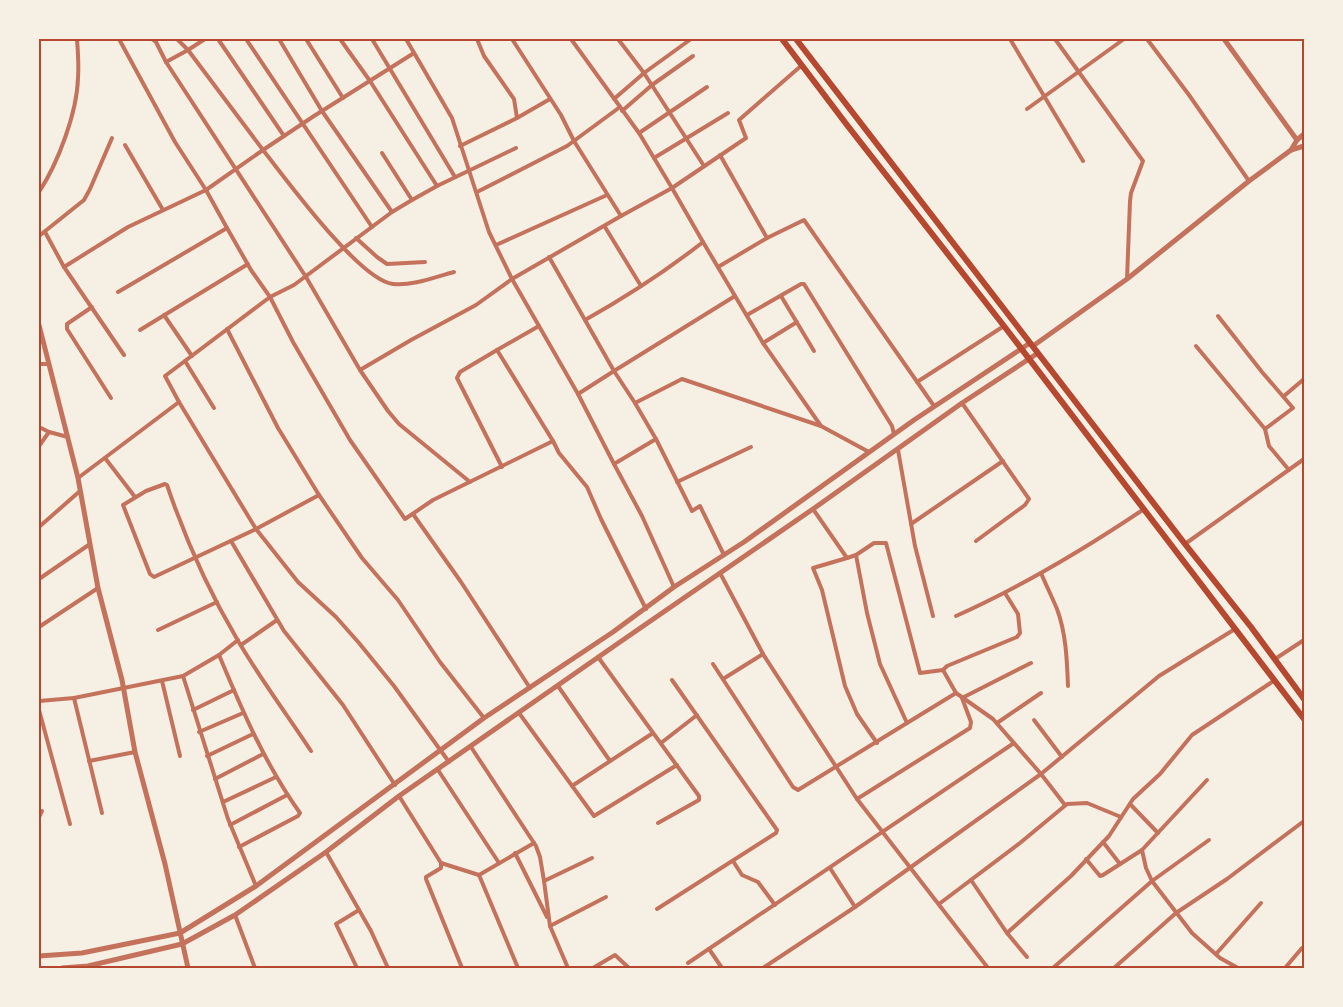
<svg xmlns="http://www.w3.org/2000/svg" width="1343" height="1007" font-family="'DejaVu Sans',sans-serif">
<style>
.lines{fill:none;stroke-linecap:round;stroke-linejoin:round}
.minor{stroke:#c5725c;stroke-width:4}
.tertiary{stroke:#c5725c;stroke-width:5}
.trunk{stroke:#b5482f;stroke-width:6}
.neatline{fill:none;stroke:#b5482f;stroke-width:2}
</style>
<rect width="100%" height="100%" fill="#f6efe4"/>
<g class="lines">
<g class="minor">
<path d="M119 39 175 142 206 190 263 150C286 179 359 280 393 284 413 286 435 277 454 272"/>
<polyline points="152,39 156,42 166,62 188,50 177,39"/>
<polyline points="205,39 188,50 263,150 314,116 414,53"/>
<polyline points="218,39 284,136"/>
<polyline points="246,39 372,227"/>
<polyline points="279,39 322,111 392,212"/>
<polyline points="306,39 343,98"/>
<polyline points="340,39 370,81 437,186"/>
<polyline points="372,39 455,177"/>
<polyline points="406,39 452,118 489,232 512,279 621,216"/>
<polyline points="512,39 561,115 574,141 621,216 672,188 639,133 571,39"/>
<polyline points="618,39 644,73 704,166"/>
<polyline points="1010,39 1083,161"/>
<polyline points="1055,39 1143,161 1131,193 1130,201 1127,279"/>
<polyline points="1147,39 1189,95 1249,181"/>
<polyline points="166,62 306,277 360,370 411,340 476,305 512,279 578,394 614,464"/>
<polyline points="614,99 644,73 691,39"/>
<polyline points="1027,109 1124,39"/>
<polyline points="622,111 652,85 693,56"/>
<polyline points="517,118 550,99"/>
<polyline points="639,133 707,87"/>
<polyline points="125,145 163,210"/>
<polyline points="460,146 517,118 514,99 484,56 477,39"/>
<polyline points="516,148 437,186 412,200 392,212 294,285 270,297 293,342 350,440 405,519 433,500 553,441"/>
<polyline points="382,153 412,200"/>
<polyline points="720,155 767,238"/>
<polyline points="654,158 728,113"/>
<path d="M39 192C58 163 77 113 78 78 79 65 78 52 77 39"/>
<polyline points="477,192 567,146 620,107"/>
<polyline points="605,227 641,286"/>
<polyline points="45,232 64,267 124,355"/>
<polyline points="39,236 84,200 90,189 112,138"/>
<polyline points="356,238 377,257 387,264 425,262"/>
<polyline points="703,242 763,343 821,426 869,452"/>
<polyline points="496,245 607,195"/>
<path d="M549 257 585 320C626 297 666 271 703 242L672 188 746 138 739 120 802 65"/>
<polyline points="64,267 128,227 206,190 227,228"/>
<polyline points="718,267 767,238 804,220 934,406"/>
<polyline points="781,296 814,351"/>
<polyline points="92,307 67,324 67,329 111,398"/>
<polyline points="164,315 192,356"/>
<polyline points="747,315 801,284 804,284 892,426 894,434"/>
<polyline points="1218,316 1262,372 1293,408 1265,429"/>
<polyline points="539,326 497,350 553,441 559,453 587,487 601,519 646,609"/>
<polyline points="227,329 278,428 319,495 362,558 398,600 440,662 484,718"/>
<polyline points="140,330 248,264"/>
<polyline points="763,343 797,322"/>
<polyline points="1196,346 1265,429 1269,446 1289,470"/>
<polyline points="497,350 460,372 457,378 502,467"/>
<polyline points="185,361 214,408"/>
<polyline points="39,364 49,364"/>
<polyline points="360,370 388,411 399,424 470,482"/>
<polyline points="917,382 1004,326"/>
<polyline points="578,394 614,371 585,320"/>
<polyline points="1284,396 1304,379"/>
<polyline points="179,402 256,529 298,582 336,617 359,643 394,686 449,762"/>
<polyline points="635,403 614,371 735,296"/>
<polyline points="962,403 1029,499 1025,505 976,541"/>
<polyline points="39,427 49,432 68,437"/>
<polyline points="656,439 692,511 700,506 724,555"/>
<polyline points="39,446 49,432"/>
<polyline points="898,450 915,546 933,616"/>
<polyline points="105,458 135,497"/>
<polyline points="78,478 179,402 165,376 270,297 251,270 227,228 118,292"/>
<polyline points="677,482 751,447"/>
<polyline points="413,514 461,582 530,688"/>
<polyline points="911,524 1003,461"/>
<polyline points="39,527 80,491"/>
<polyline points="231,541 284,631 343,705 395,785"/>
<polyline points="1185,544 1304,459"/>
<polyline points="856,555 874,543 886,543 920,673 943,670"/>
<polyline points="847,558 813,568 822,590 845,686 857,714 877,743"/>
<polyline points="720,573 763,654 857,799 988,968"/>
<path d="M1041 573C1046 585 1052 597 1057 609 1066 633 1067 660 1068 686"/>
<polyline points="39,579 90,544"/>
<polyline points="674,587 642,516 614,464 656,439 635,403 682,379 821,426"/>
<path d="M956 616C1023 586 1083 550 1144 509"/>
<polyline points="39,627 98,588"/>
<polyline points="158,630 217,602"/>
<polyline points="241,645 277,620"/>
<path d="M219 655C242 710 265 764 300 813L298 816 239 847"/>
<polyline points="598,657 699,796 699,800 658,823"/>
<polyline points="1275,659 1304,640"/>
<polyline points="713,664 793,787 798,790 907,723 880,664 867,613 856,555 847,558 813,509"/>
<polyline points="183,676 228,819 256,886"/>
<polyline points="723,679 763,654"/>
<polyline points="162,681 180,756"/>
<polyline points="558,686 610,761"/>
<polyline points="956,693 943,670 947,666 1017,637 1020,633 1018,614 1005,593"/>
<polyline points="74,698 102,813"/>
<polyline points="39,701 74,698 183,676 219,655 238,640"/>
<polyline points="39,710 70,824"/>
<polyline points="193,710 234,690"/>
<polyline points="519,713 594,816 677,765"/>
<polyline points="1034,720 1062,757"/>
<polyline points="997,723 1041,693"/>
<polyline points="199,732 243,713"/>
<polyline points="661,743 697,715"/>
<polyline points="471,747 536,846 540,857 544,881 550,926 568,968"/>
<path d="M311 751C286 713 259 677 237 639 208 590 185 538 167 485L165 484 146 491 123 505 150 574 154 577 256 529 319 495"/>
<polyline points="207,756 253,734"/>
<polyline points="89,761 135,752"/>
<polyline points="438,770 499,863"/>
<polyline points="215,779 263,754"/>
<polyline points="572,786 653,733"/>
<polyline points="399,796 441,863 441,868 426,877 426,879 462,968"/>
<polyline points="857,799 970,728 971,722 962,698 1031,663"/>
<polyline points="223,802 276,777"/>
<polyline points="1130,804 1158,833"/>
<polyline points="1065,805 1041,774 1159,676 1235,629"/>
<polyline points="39,817 42,811"/>
<polyline points="230,825 287,795"/>
<polyline points="1103,842 1120,864"/>
<polyline points="1142,850 1207,780"/>
<polyline points="326,852 371,931 388,968"/>
<polyline points="515,853 547,917"/>
<polyline points="1086,859 1100,876 1103,875 1142,850 1146,868 1152,881 1192,933 1220,958 1238,968"/>
<polyline points="733,861 742,875 758,882 775,905"/>
<polyline points="441,863 479,875"/>
<polyline points="830,868 855,907"/>
<polyline points="971,880 1007,933"/>
<polyline points="544,881 592,858"/>
<polyline points="939,904 1020,843 1067,804 1087,803 1121,817"/>
<polyline points="657,909 776,833 777,830 672,680"/>
<polyline points="235,915 255,968"/>
<polyline points="550,926 606,897"/>
<polyline points="709,949 722,968"/>
<polyline points="1216,954 1261,903"/>
<polyline points="1027,957 1007,933 1071,876 1109,836 1133,799 1160,774 1192,735 1275,680"/>
<polyline points="688,963 1014,743"/>
<polyline points="357,968 336,924 359,910"/>
<polyline points="518,968 479,875 534,843"/>
<polyline points="593,968 615,955 629,968"/>
<polyline points="763,968 855,907 1041,774 993,719 956,693 907,723"/>
<polyline points="1053,968 1152,881 1209,840"/>
<polyline points="1114,968 1176,913 1227,879 1304,821"/>
<polyline points="1285,968 1302,948"/>
</g>
<g class="tertiary">
<polyline points="1224,39 1297,140"/>
<polyline points="1291,150 1297,140 1304,134"/>
<polyline points="39,325 78,478 98,588 122,680 135,752 165,864 188,968"/>
<polyline points="1033,346 1127,279 1249,181 1291,150 1304,146"/>
<polyline points="39,956 82,953 180,933 256,886 484,718 613,632 674,587 744,542 914,420 1030,343"/>
<polyline points="62,968 88,966 182,944 235,915 326,852 399,796 620,642 813,509 962,403 1038,353"/>
</g>
<g class="trunk">
<polyline points="782,39 847,125 1004,326 1304,719"/>
<polyline points="796,39 1185,544 1251,627 1304,699"/>
</g>
</g>
<rect width="1343" height="1007" fill="none" stroke="#f6efe4" stroke-width="80"/>
<rect x="40" y="40" width="1263" height="927" class="neatline"/>
</svg>
